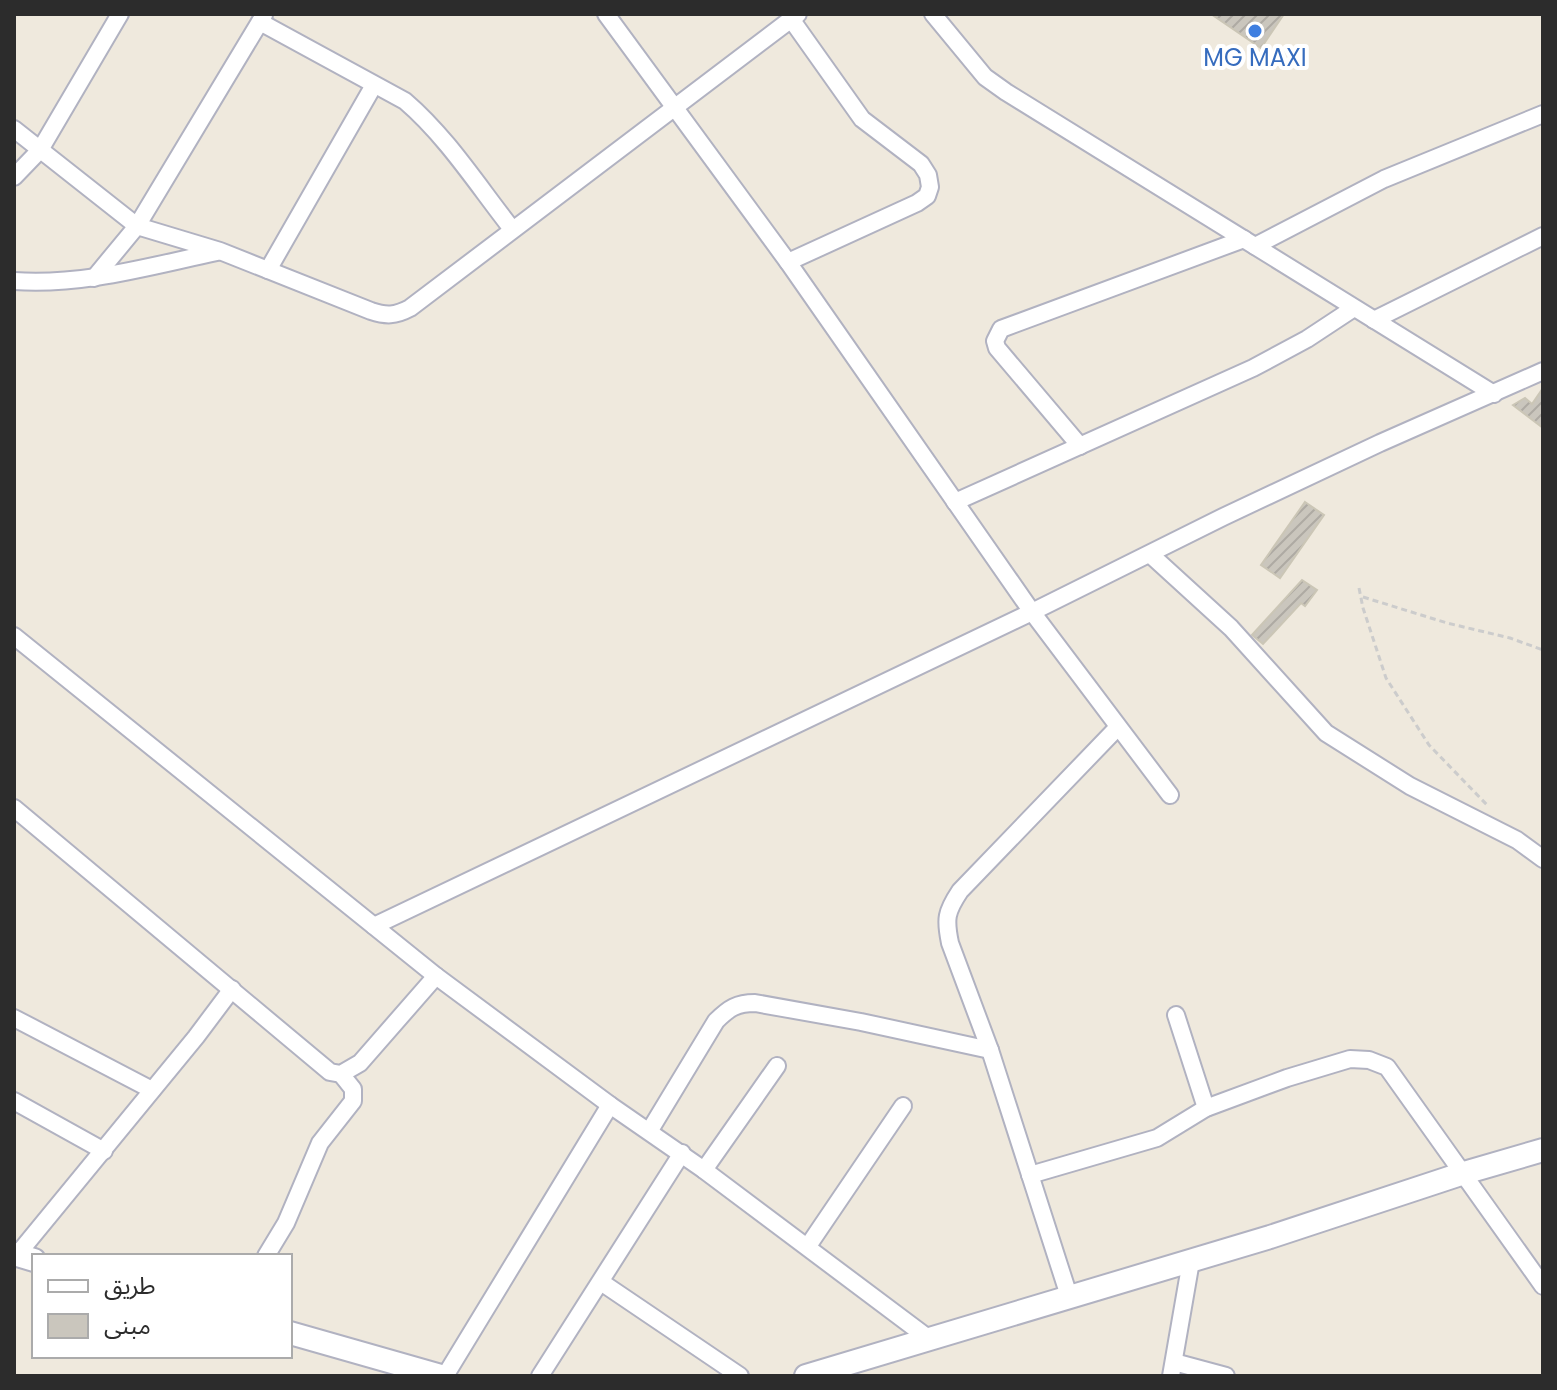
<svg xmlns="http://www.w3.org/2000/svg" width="1557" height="1390" font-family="Poppins,'Noto Sans Arabic',sans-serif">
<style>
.building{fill:url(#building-hatch);stroke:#cbc6b6;stroke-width:2}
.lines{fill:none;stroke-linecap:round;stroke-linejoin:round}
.street-casing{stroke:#b1b2c1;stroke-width:20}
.secondary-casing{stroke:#b1b2c1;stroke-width:26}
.path{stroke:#ccc;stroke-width:3;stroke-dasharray:6 4;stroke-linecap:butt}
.street{stroke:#fff;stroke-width:16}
.secondary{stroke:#fff;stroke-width:22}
.shop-dot{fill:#3f7fe0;stroke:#fff;stroke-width:3}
.labels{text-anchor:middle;stroke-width:8;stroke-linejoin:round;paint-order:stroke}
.shop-label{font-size:24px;fill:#366cbe;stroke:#fff}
</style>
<defs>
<pattern id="building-hatch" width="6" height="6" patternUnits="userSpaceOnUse" patternTransform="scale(2)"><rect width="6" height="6" fill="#cac6bd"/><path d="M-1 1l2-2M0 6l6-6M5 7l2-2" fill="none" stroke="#aeaaa3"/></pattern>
</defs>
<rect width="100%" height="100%" fill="#efe9dd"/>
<g class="building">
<polygon points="1211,14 1284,14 1261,48"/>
<polygon points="1543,388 1543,428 1513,405 1525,398 1532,404"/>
<polygon points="1305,502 1324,515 1280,578 1261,565"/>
<polygon points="1302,580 1317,590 1305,606 1301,603 1263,644 1252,635"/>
</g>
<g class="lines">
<g class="street-casing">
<g id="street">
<polyline points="606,14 788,262 1032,612 1170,795"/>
<polyline points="933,14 985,77 1006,92 1494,394"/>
<path d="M260 22 405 101C447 137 478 186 512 229"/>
<path d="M14 129 137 226 220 251 371 311C386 316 395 316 410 308L798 14"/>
<polyline points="14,177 40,150 120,14"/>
<polyline points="1255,246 1384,179 1543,114"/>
<polyline points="788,262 917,203 927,196 930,187 928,175 921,164 862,119 791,19"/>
<polyline points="268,270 374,85"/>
<polyline points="94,278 137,226 264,15"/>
<path d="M14 281C83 286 150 266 217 252"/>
<polyline points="1374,320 1543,236"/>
<polyline points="1080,446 997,348 995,341 1001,329 1244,239"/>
<polyline points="955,502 1253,368 1307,339 1354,308"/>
<polyline points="1151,555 1231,628 1326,733 1410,786 1517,840 1543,859"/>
<polyline points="14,636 436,976 610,1105 704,1170 928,1338"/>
<polyline points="14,808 330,1072 341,1074 360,1063 436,976"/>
<polyline points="374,926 1032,612 1223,517 1380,443 1543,371"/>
<polyline points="1176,1015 1206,1108"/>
<polyline points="14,1018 152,1090"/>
<polyline points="14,1101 104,1151"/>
<path d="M650 1130 716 1021C729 1008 737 1003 755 1003L861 1022 990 1050"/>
<polyline points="704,1170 777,1066"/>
<polyline points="1030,1175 1157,1138 1206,1108 1287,1078 1350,1059 1369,1060 1387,1067 1543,1286"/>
<polyline points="808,1246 903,1106"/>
<polyline points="17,1255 196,1037 232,989"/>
<polyline points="266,1256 286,1223 320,1143 353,1101 353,1089 341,1074"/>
<polyline points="601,1282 740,1376"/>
<path d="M1069 1296 990 1050 950 943C945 919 946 912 960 891L1118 727"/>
<polyline points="1174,1362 1226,1376"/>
<polyline points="445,1376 610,1105"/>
<polyline points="540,1376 682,1153"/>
<polyline points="1171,1376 1191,1261"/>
</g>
</g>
<g class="secondary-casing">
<g id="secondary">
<polyline points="14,1254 34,1260"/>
<polyline points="290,1333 441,1376"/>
<polyline points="806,1376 1270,1237 1464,1173 1543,1150"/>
</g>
</g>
<g class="path">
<polyline points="1359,588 1363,608 1386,678 1429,745 1489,807"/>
<polyline points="1363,597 1447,623 1510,638 1543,650"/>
</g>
<use href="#street" class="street"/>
<use href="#secondary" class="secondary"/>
</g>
<circle class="shop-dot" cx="1255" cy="31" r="8"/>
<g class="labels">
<g class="shop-label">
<text x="1255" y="66">MG MAXI</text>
</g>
</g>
<rect width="1557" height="1390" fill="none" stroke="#2c2c2c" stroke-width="32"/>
<rect x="32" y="1254" width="260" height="104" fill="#ffffff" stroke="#ababab" stroke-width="2"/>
<rect x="48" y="1280" width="40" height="12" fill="#ffffff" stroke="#ababab" stroke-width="2"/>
<text x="104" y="1294" font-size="24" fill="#2c2c2c">طريق</text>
<rect x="48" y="1314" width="40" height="24" fill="#cac6bd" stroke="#ababab" stroke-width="2"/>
<text x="104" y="1334" font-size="24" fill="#2c2c2c">مبنى</text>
</svg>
